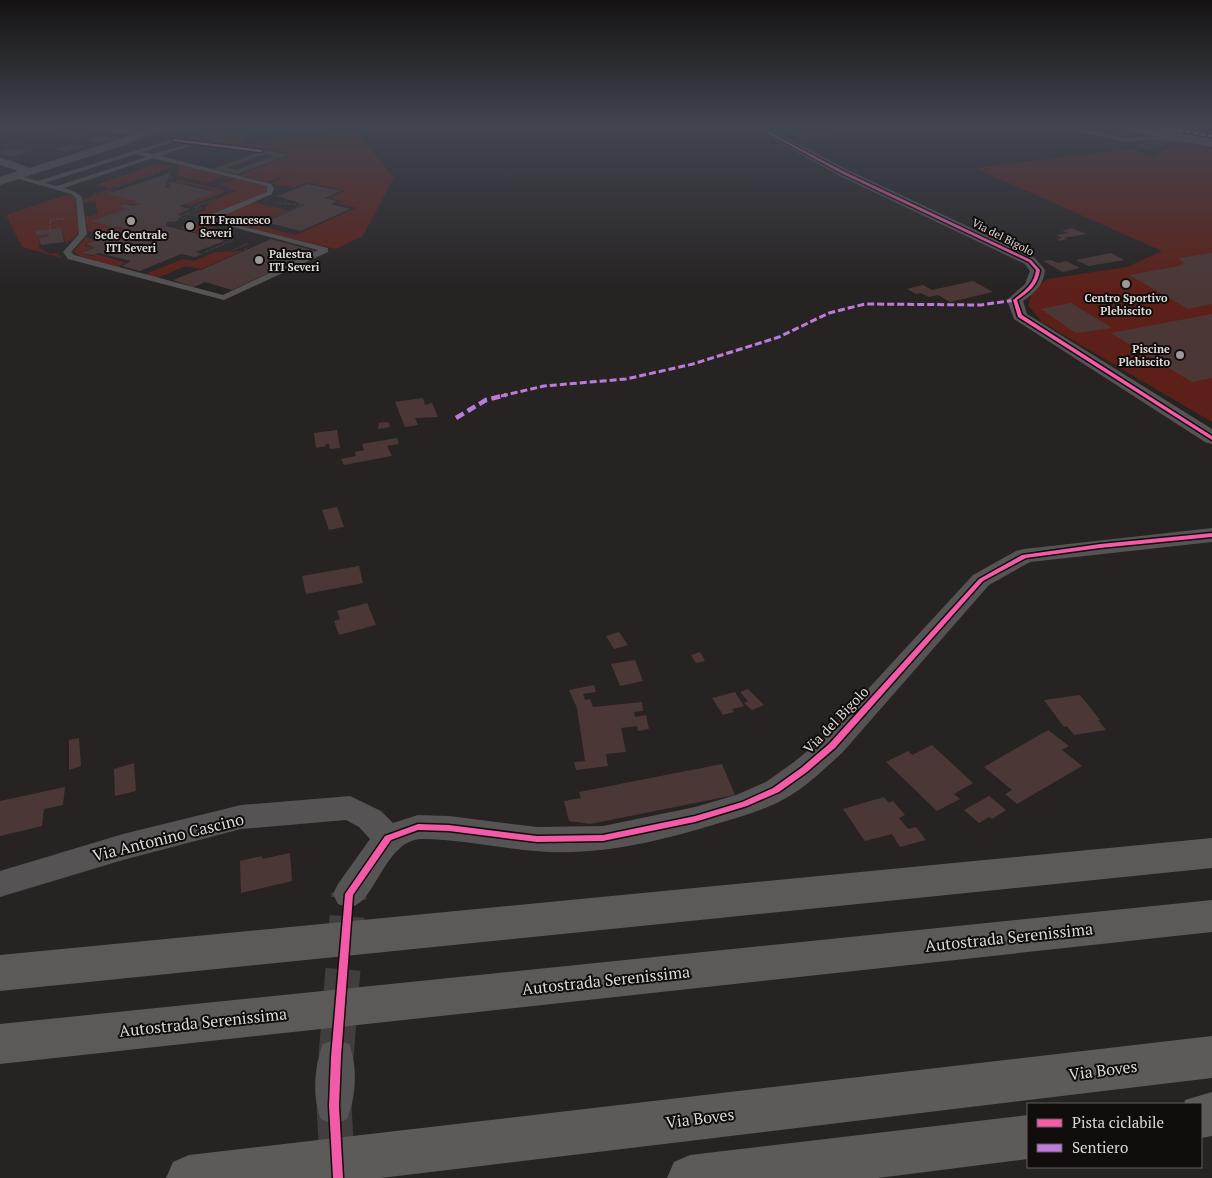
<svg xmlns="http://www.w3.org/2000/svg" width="1212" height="1178" font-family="'PT Serif',serif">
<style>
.green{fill:#5d2018}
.building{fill:#4b3836;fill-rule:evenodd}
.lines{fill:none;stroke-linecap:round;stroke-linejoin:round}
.minor-tunnel{stroke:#423e3e;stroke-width:35;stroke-dasharray:35 18;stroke-linecap:butt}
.path{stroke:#5e5d5d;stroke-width:2;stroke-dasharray:0.5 2;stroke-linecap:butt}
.service{fill:#555353;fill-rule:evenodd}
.minor{fill:#555353;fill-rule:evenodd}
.secondary{fill:#5f5e5e;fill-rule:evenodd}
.trunk{fill:#5d5a5a;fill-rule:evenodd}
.motorway{fill:#5c5959;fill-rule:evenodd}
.quiet-far2{stroke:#bd7bd9;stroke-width:2.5;stroke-dasharray:5 2.5;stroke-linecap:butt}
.quiet-far1{stroke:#bd7bd9;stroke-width:3;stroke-dasharray:7 3;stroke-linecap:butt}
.quiet{stroke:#bd7bd9;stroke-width:4.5;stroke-dasharray:9 4.5;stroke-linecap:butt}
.cycleway-casing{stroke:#100d0c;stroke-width:3}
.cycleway{fill:#f35aa7;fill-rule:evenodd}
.poi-dot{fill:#9d9999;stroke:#100d0c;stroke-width:2}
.labels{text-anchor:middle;stroke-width:4;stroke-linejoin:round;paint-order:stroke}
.far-poi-label{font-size:11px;font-weight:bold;fill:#ddd9d8;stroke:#100d0c;text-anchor:start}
.far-street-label{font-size:11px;fill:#ddd9d8;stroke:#100d0c}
.street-label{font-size:14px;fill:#ddd9d8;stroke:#100d0c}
.near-street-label{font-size:16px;fill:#ddd9d8;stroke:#100d0c}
</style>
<rect width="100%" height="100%" fill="#272323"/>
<g class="green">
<polygon points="182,126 237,126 247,140 239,145 186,139 202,131 177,128"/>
<polygon points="356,132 394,178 363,236 336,249 250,229 258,225 296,235 356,208 337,203 341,201 330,198 345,191 307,182 293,188 270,183 295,172 266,182 242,176 240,175 294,154 243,145"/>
<polygon points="1185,143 1212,149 1212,422 1042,322 1028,305 1033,290 1047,279 1127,267 1162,251 975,168 1133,149 1154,158 1173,144"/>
<polygon points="156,164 172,167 110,188 96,185"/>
<polygon points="179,164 234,177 226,180 221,179 226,177 224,176 207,183 177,175 179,166 177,165"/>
<polygon points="239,178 261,183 273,191 267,191 259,196 207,217 194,214 207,209 204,207 210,205 206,203 237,191 219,185"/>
<polygon points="180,180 220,189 225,192 190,206 184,204 215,191 185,183 173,182"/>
<path d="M110 190 113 191 108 194 135 201 134 203H141C133 206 125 203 118 206L126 209 91 221 111 226 108 227C114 229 120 227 127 229L104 236 88 231 85 217 98 214 95 202 84 203 83 200Z"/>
<polygon points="68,194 75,197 79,232 74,238 66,243 61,228 35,232 36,236 49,234 49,236 40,238 39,248 51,254 56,253 62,258 22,247 6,215"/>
<polygon points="253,202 288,210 247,228 224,222 219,218 221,215"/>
<polygon points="193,222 222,230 209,236 179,228"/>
<polygon points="86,237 95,240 84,245 94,248 82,253 92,256 96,254 127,263 117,267 79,256 74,251"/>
<polygon points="243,251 201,269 186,266 157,278 143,275 183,259 194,261 215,252"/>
</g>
<g class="building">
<polygon points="1124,130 1136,132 1128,137 1116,135"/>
<polygon points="72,131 82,133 91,133 74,139 56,136"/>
<polygon points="823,131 833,135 804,139 795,134"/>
<polygon points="99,135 107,136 118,138 98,143 85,140"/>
<polygon points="1159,142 1166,145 1156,146 1161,148 1147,149 1134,145"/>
<polygon points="74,144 86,146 67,152 56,149"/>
<polygon points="16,148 28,152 11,157 0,154 0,152"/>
<path d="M265 150 288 155 237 174 213 169ZM265 154 274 156 236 170 227 168Z"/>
<polygon points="170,173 165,188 169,188 171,182 216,192 179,206 190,209 179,214 178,221 167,222 166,226 225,241 195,252 202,254 195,257 181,254 140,271 122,266 131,261 99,253 92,255 82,253 95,248 86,244 127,229 117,227 112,228 107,227 111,226 91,221 126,209 118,206 124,204 133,206 141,203 134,203 135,201 107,194"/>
<polygon points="308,184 341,191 324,198 337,201 331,204 350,209 301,231 265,222 305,205 277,196"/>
<polygon points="61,228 64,242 41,245 39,238 49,236 49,234 36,236 35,231"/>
<polygon points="1072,228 1086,234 1064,238 1067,239 1060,241 1057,239 1062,238 1056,235 1069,233 1062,231"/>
<polygon points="271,239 315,251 232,290 205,282 194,287 173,280 198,270 201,270"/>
<polygon points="1111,253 1124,260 1089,266 1076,260"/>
<polygon points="1212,253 1212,304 1188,309 1129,275 1179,266 1184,263 1179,258"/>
<polygon points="1051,260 1058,263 1066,261 1080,268 1063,272 1043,261"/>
<polygon points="973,281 993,292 950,302 938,295 929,297 921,293 916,294 907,289 923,285 932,290"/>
<polygon points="1071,303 1112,328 1076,333 1041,309"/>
<polygon points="1212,314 1212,378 1192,382 1111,333"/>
<polygon points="423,398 425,405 432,403 438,417 415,418 418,425 405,427 395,402"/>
<polygon points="386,422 389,423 390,427 378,429 379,423"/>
<polygon points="337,430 340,448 330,449 329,444 325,444 326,446 316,448 314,433"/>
<polygon points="397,438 399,444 387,446 392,456 344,465 341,459 356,456 355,452 364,450 362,444"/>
<polygon points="337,507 344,527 329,530 322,510"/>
<polygon points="359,566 363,583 306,594 302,576"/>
<polygon points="367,603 376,625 339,635 334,621 340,619 337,611"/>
<polygon points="619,632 628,645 614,649 606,636"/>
<polygon points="700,652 705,661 696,663 691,655"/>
<polygon points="635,660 643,681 620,686 611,664"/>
<polygon points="594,685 596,692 583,694 585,700 590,699 593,707 642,702 643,711 634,712 635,717 646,715 649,729 638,731 637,726 621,728 626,752 606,754 608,766 576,770 574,762 585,761 577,708 569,690"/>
<polygon points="748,689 764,705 752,710 744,703 748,701 740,692"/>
<polygon points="735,692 744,706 732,709 734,712 723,715 712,698"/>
<polygon points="1080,695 1100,720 1098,720 1106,730 1074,735 1067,726 1064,727 1044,700"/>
<polygon points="1048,730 1069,746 1062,750 1082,766 1017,804 1005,794 1012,790 984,767"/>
<polygon points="79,738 81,766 69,770 69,740"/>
<polygon points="932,745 973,783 954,794 960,799 937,811 886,762 908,751 912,755"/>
<polygon points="134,763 136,791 115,796 114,769"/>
<polygon points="722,764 735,795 590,824 569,821 564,801 581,798 579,792"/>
<polygon points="65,787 63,805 44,809 42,826 0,836 0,801"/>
<polygon points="989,796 1006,810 992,819 989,817 979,823 964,810"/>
<polygon points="884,797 889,803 893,801 905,815 899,818 908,829 916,827 926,840 900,847 892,834 865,841 843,809"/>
<polygon points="290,853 292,881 241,893 240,861 262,856 262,859"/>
</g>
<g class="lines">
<g class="minor-tunnel">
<polyline points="336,1057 349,894"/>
<polyline points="334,1106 338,1178"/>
</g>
<g class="path">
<polyline points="3,146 66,127"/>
<polyline points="167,188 172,176"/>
<polyline points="93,195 160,172"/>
<polyline points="278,203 301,205"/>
<polyline points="188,214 201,217"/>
<polyline points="178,217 201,208 194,207 215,199"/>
<polyline points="179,217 199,223"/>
<polyline points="266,220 303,205"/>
<polyline points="50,229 50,220 68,218"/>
<polyline points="245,249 247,250"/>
<polyline points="233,250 249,243"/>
<polyline points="205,252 233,240"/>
</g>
<g class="service">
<polygon points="1053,126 1065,126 1126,138 1150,136 1187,138 1190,140 1187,142 1150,140 1126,142"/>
<polygon points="1152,126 1162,126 1176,131 1173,133"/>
<path d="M179 137 184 138 143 152 153 154 189 144V146L160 156 271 184 274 188 272 194 218 218 217 220 328 248V252L224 300 68 259 63 252 79 234 76 198 71 194 12 177 15 175 38 181ZM136 154 146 157 57 186 45 183ZM153 158 267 186V192L212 214 209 218 210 221 318 250 223 295 74 255 71 252 87 234 82 197 75 192 64 188Z"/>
</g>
<g class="minor">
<polygon points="76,126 110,126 144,130 158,126 163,129 161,131 122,146 0,185 0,177 18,171 0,165 0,157 30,168 131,135 81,129"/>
<path d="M750 126H763L848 170 1035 258 1045 270C1044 284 1035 293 1023 301L1027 314 1212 429V444L1205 442 1014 319 1007 300 1025 284 1030 271 1025 264 840 176Z"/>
<path d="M1212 528V542L1030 562 989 585 842 753C824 769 806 787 786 798 767 809 746 815 726 821 665 840 599 857 535 851 498 848 460 839 422 839 384 839 374 909 348 907 345 907 341 905 338 904L333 894 338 884 370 839 359 827 346 820 241 829 123 860 0 897V871L123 834 241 805 350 796 381 811 393 823 418 815 449 816 537 827 603 826 695 807 736 795 766 782 794 762 822 739 973 575 1016 551 1024 549Z"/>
<path d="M336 1039 349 1044C358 1066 356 1098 347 1119L334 1125 321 1119C312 1098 314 1066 323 1044Z"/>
</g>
<polygon class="secondary" points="1116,126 1143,126 1212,139 1212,147 1122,130"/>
<g class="trunk">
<polygon points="1212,1036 1212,1078 381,1178 166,1178 173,1162 189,1155"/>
<polygon points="1212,1092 1212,1136 1201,1138 1201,1104 1184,1104 1185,1100"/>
<polygon points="1028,1115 1028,1159 878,1178 667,1178 674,1162 690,1155"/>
</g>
<g class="motorway">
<polygon points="1212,838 1212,868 0,991 0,955"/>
<polygon points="1212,900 1212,932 0,1064 0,1024"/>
</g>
<polyline class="quiet-far2" points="1156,126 1212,136"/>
<polyline class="quiet-far1" points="501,396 544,386 626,379 693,364 779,337 829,313 865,304 981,305 1015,300"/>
<polyline class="quiet" points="456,418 486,400 506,395"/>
<g class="cycleway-casing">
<g id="cycleway">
<path d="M754 126H757L845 172 1031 260 1040 270C1038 285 1029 292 1017 300L1022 315 1212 436V440L1018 317 1013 300C1024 291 1034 285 1036 270L1029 262 843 174Z"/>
<polygon points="174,139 261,150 263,151 261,152 173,141"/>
<polygon points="1212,533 1212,537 1100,548 1026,558 983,581 835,748 807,772 779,792 747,806 695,822 603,841 537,842 449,831 418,830 391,840 353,895 341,1057 339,1106 343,1178 333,1178 329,1106 331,1057 345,894 385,836 418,824 449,825 537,836 603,835 695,816 742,802 773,788 801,768 829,744 979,579 1022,555 1100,544"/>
</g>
</g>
<use href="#cycleway" class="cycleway"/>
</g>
<linearGradient id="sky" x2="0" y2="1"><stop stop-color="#151313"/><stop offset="0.43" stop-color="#414550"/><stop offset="1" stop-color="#414550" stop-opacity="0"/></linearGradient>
<rect width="1212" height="291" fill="url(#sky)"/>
<g class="poi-dot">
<circle cx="131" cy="221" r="5"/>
<circle cx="190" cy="226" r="5"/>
<circle cx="259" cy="260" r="5"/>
<circle cx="1126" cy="284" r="5"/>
<circle cx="1180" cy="355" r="5"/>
</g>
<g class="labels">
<g class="far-poi-label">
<text x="200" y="224">ITI Francesco<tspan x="200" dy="13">Severi</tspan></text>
<text x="131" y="239" text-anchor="middle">Sede Centrale<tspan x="131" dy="13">ITI Severi</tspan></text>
<text x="269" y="258">Palestra<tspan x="269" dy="13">ITI Severi</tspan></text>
<text x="1126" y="302" text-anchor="middle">Centro Sportivo<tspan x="1126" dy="13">Plebiscito</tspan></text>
<text x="1170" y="353" text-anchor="end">Piscine<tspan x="1170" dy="13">Plebiscito</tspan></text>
</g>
<g class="far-street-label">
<text transform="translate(1003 237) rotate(27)" y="4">Via del Bigolo</text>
</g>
<g class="street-label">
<text transform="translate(836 720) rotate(-46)" y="5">Via del Bigolo</text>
</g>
<g class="near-street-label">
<text transform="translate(168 837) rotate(-14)" y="6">Via Antonino Cascino</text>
<text transform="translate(1009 937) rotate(-6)" y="6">Autostrada Serenissima</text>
<text transform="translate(606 980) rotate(-6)" y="6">Autostrada Serenissima</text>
<text transform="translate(203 1022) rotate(-6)" y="6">Autostrada Serenissima</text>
<text transform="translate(1103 1070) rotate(-7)" y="6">Via Boves</text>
<text transform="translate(700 1118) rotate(-7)" y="6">Via Boves</text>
</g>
</g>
<rect x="1027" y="1103" width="175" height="65" fill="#100d0c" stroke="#625f5e"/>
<rect x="1037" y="1119" width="25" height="8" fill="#f35aa7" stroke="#625f5e"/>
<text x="1072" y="1128" font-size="15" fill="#ddd9d8">Pista ciclabile</text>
<rect x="1037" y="1144" width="25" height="8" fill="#bd7bd9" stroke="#625f5e"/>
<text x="1072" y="1153" font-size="15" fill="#ddd9d8">Sentiero</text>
</svg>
